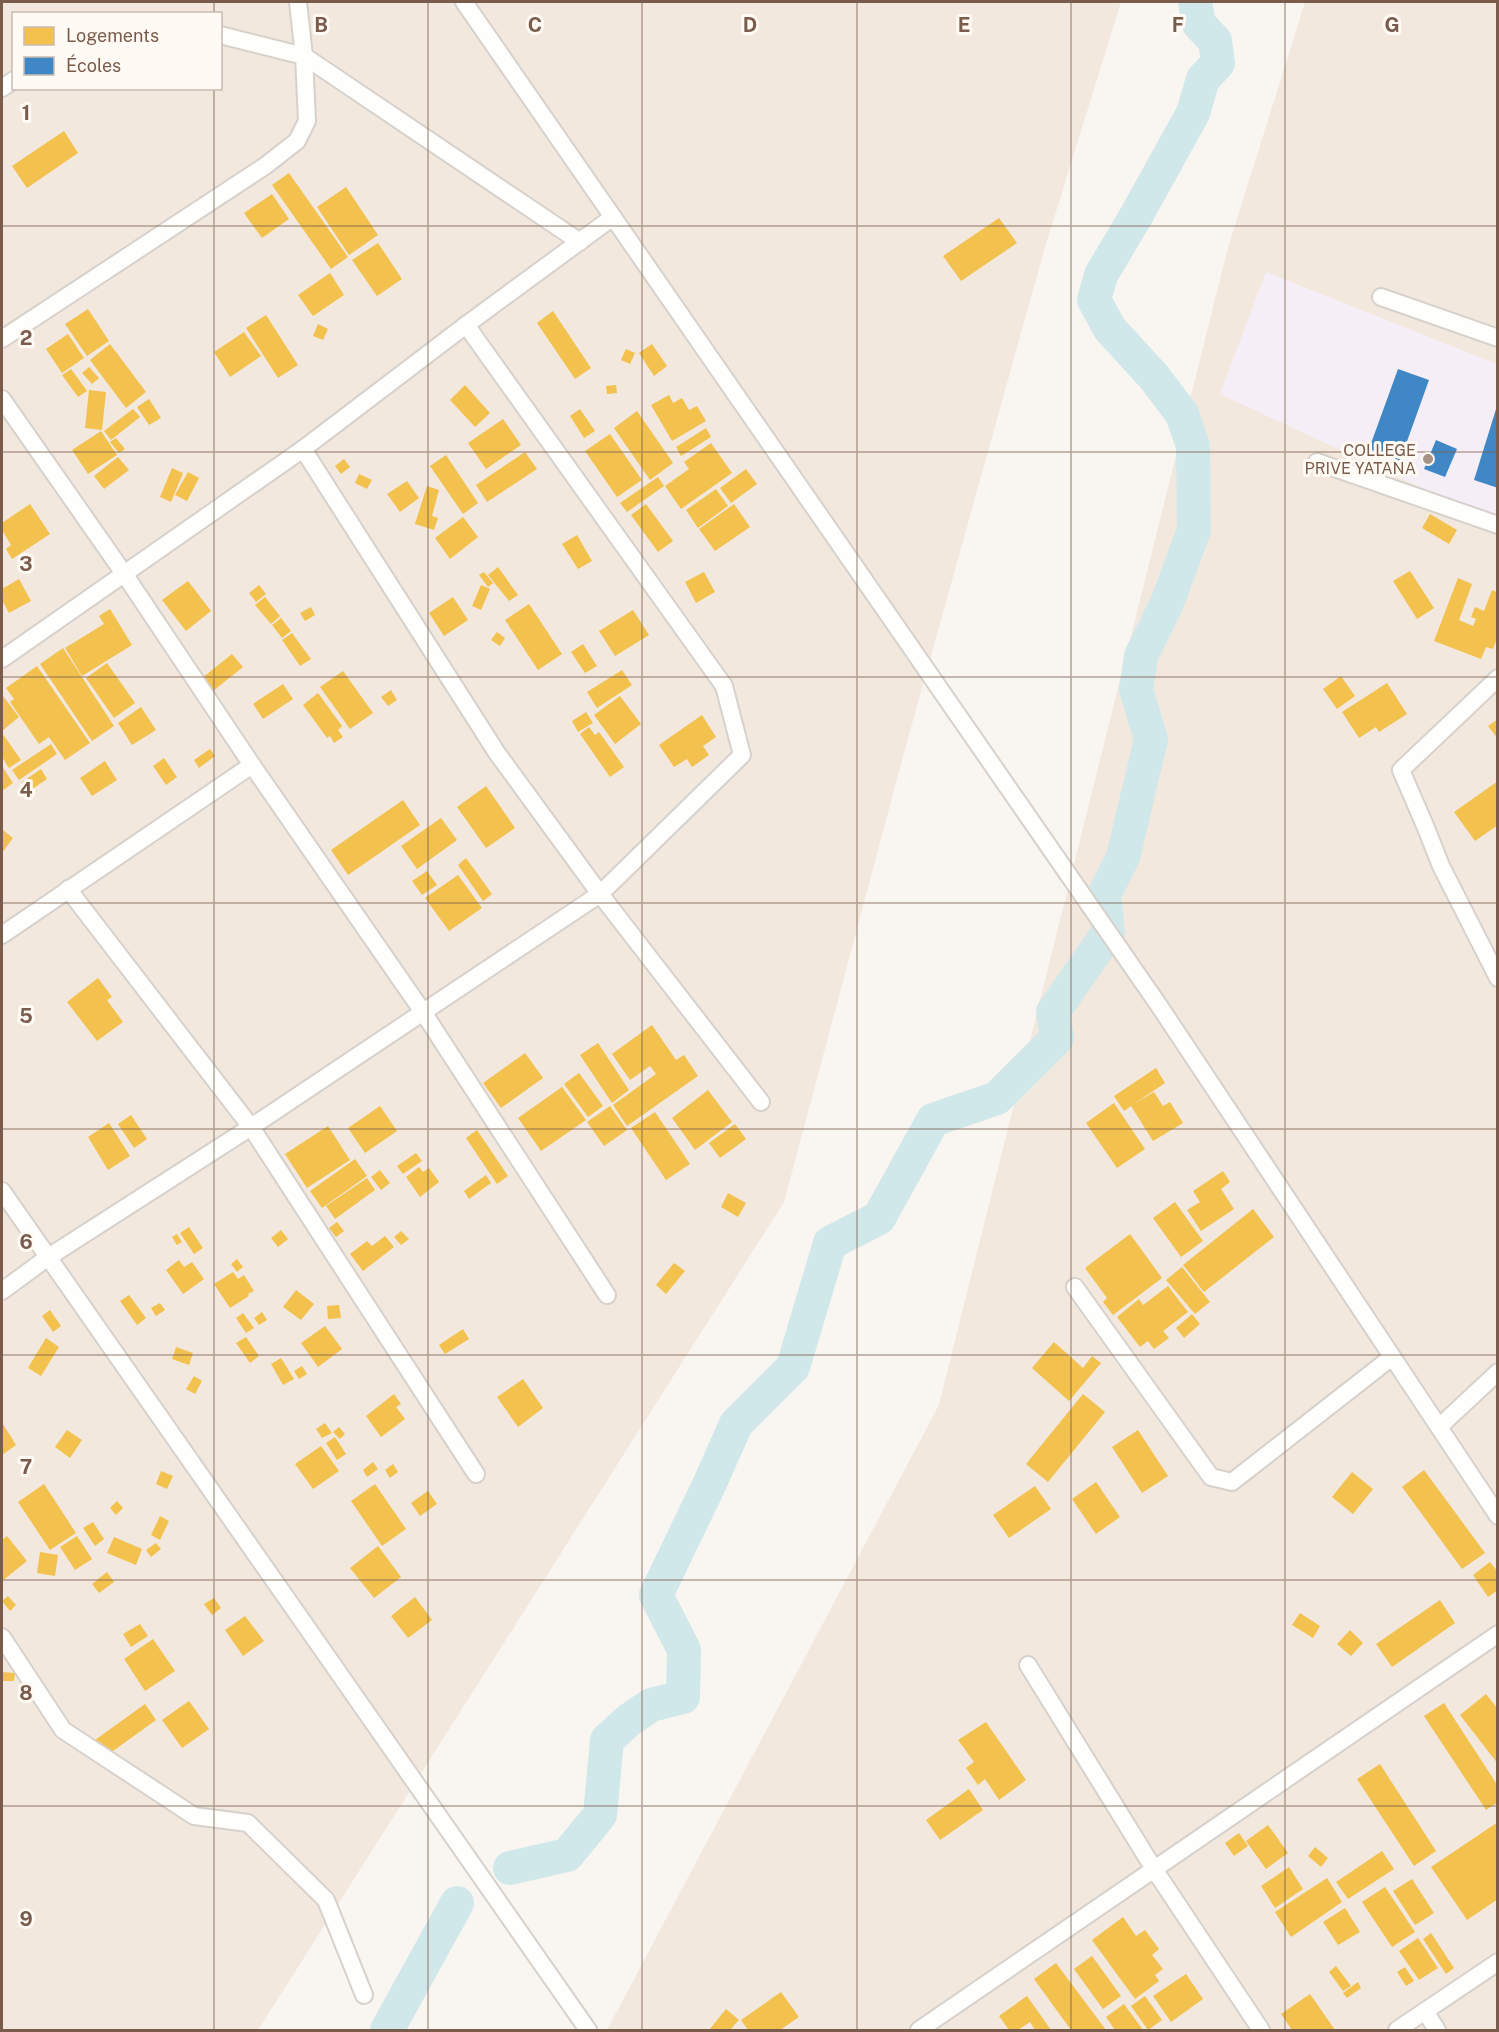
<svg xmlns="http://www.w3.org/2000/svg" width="1499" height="2032" font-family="'Public Sans',sans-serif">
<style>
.residential{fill:#f2e8de;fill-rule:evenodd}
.education{fill:#f6eef6}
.homes{fill:#f2c14e}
.schools{fill:#3f88c5}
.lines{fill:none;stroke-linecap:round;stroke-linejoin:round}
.river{stroke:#d0e8ea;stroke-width:34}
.street-casing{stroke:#d7d1cb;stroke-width:20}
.street{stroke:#fefefd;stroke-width:16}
.grid{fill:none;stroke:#7a5c4d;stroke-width:1.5;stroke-opacity:0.55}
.poi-dot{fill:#a69286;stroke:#fffaf3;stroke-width:2}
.labels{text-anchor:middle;stroke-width:6;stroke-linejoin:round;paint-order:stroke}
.poi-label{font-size:16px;fill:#7a5c4d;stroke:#fffaf3;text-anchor:end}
.grid-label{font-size:20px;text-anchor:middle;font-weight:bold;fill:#7a5c4d;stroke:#fffaf3;stroke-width:6;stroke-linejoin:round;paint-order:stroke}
</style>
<rect width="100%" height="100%" fill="#f9f5f0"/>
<g class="residential">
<path d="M2 2H1121L1045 247 905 749 784 1202 258 2030H2ZM14 14H220V88H14Z"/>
<polygon points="1305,2 1497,2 1497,2030 607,2030 939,1405 1227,251"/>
</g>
<polygon class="education" points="1266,272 1497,364 1497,523 1220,394"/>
<g class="homes">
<polygon points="64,131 78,153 27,188 12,166"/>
<polygon points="289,173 348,257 331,269 272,185"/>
<polygon points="346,187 378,235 349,255 317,207"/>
<polygon points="272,194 289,219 262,238 244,213"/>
<polygon points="999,218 1017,243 961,281 943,256"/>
<polygon points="378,243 402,279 377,296 352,260"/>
<polygon points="330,273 344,295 313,316 298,295"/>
<polygon points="88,309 109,341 87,356 65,324"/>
<polygon points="553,311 591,368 575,379 537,323"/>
<polygon points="266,315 298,365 278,378 246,328"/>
<polygon points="318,324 328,329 323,340 313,336"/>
<polygon points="244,332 261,356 230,377 214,352"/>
<polygon points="68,334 84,358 62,373 46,349"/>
<polygon points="110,344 146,392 126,408 90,360"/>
<polygon points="652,344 667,366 654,376 639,353"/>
<polygon points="626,349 635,353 630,364 621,360"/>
<polygon points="89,367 99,378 92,384 82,373"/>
<polygon points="71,369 87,391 78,397 62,375"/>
<polygon points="465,385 490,413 475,427 450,400"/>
<polygon points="616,385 617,393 607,394 606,386"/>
<polygon points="89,390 106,392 102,430 85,428"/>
<polygon points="669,395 673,403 682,398 689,410 697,406 706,421 672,441 651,405"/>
<polygon points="149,399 161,418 149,425 137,407"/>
<polygon points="133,409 140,417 111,440 104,431"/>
<polygon points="580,409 595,431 584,438 570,416"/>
<polygon points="637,411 673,463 650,480 614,428"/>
<polygon points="503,419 521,445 486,469 468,443"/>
<polygon points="706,428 711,437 681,456 676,447"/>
<polygon points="101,431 117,455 88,474 72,450"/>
<polygon points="610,434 642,480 617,497 585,451"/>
<polygon points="116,438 125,449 119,453 110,442"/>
<polygon points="711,443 732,473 681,509 665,486 689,469 684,462"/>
<polygon points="525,452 537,469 487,502 476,485"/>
<polygon points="446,455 478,503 463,514 430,466"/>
<polygon points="118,457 129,470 104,489 94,476"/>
<polygon points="344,459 350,467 341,474 335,466"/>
<polygon points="172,468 183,473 171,502 160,497"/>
<polygon points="746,469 757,484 731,503 720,488"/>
<polygon points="188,472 199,478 187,501 175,495"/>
<polygon points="359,474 372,480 367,489 355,483"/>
<polygon points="658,477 664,486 627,512 620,503"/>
<polygon points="407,481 419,498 400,512 387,494"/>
<polygon points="427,486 439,490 432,516 438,518 434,530 415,524"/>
<polygon points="716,489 728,506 698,528 686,510"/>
<polygon points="30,504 50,534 12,559 6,549 11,545 2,530 2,523"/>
<polygon points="646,504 673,541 658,552 631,515"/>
<polygon points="734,504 750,527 715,551 699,529"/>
<polygon points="1430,514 1457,530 1449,544 1422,528"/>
<polygon points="463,517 478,537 450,559 435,538"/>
<polygon points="577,535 592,561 578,569 562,544"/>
<polygon points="498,567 518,595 509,601 488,575"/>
<polygon points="1410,571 1434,608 1417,619 1393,581"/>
<polygon points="484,572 493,583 488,587 479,575"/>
<polygon points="704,572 715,592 696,603 685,582"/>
<polygon points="1458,578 1472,584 1459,620 1473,626 1476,619 1471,617 1475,607 1484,611 1492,590 1498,593 1498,636 1493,649 1486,647 1481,659 1434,641"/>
<polygon points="19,579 31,601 9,613 2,600 2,589"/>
<polygon points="188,581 211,611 186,631 162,600"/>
<polygon points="259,585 266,594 256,602 249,593"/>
<polygon points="481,585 490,589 481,610 472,606"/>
<polygon points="265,597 280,616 271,624 255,605"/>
<polygon points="453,597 468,620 444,636 429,613"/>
<polygon points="529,604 562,654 538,670 505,620"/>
<polygon points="311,607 315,615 305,621 300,613"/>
<polygon points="110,609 132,645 82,676 65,648 104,624 99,616"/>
<polygon points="633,610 649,635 615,656 599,631"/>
<polygon points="281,618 291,631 282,638 272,625"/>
<polygon points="497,632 505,638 500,646 491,640"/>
<polygon points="292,633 311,659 300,666 282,640"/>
<polygon points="583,644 597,666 585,673 571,652"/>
<polygon points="63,648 114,726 92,741 40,664"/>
<polygon points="232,654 243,667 213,691 202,678"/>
<polygon points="107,663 135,703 114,718 86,678"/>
<polygon points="37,666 90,743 65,760 49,737 39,744 10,702 14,699 6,688"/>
<polygon points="622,670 632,685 597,708 587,692"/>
<polygon points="343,671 373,713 350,729 320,687"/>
<polygon points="1341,676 1355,696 1337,709 1323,689"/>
<polygon points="1387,683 1407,714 1379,732 1376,727 1359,738 1342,712"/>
<polygon points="283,684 293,699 263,719 253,704"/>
<polygon points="391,690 397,700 388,706 381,697"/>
<polygon points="318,693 342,726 338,730 343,737 334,743 330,736 327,738 303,705"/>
<polygon points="3,696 19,717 2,731 2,697"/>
<polygon points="620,696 641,724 615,744 594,715"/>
<polygon points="141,707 156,730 132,745 118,723"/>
<polygon points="586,712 593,723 578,732 572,721"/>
<polygon points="702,715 716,737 703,746 709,755 692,767 687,759 674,767 659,745"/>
<polygon points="1498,719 1498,739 1488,726"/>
<polygon points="589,727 595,735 599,732 624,767 610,777 580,734"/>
<polygon points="2,733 21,760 9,768 2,757"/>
<polygon points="51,744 57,754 19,780 12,770"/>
<polygon points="210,749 215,756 199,768 194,760"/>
<polygon points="164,758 177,777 166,785 153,766"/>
<polygon points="105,761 117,780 92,796 80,778"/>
<polygon points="2,766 13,783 2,791"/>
<polygon points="41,769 47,779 28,792 22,782"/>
<polygon points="1498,781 1498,825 1475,841 1454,812"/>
<polygon points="486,786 515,828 486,848 457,807"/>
<polygon points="403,800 420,825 348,875 331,850"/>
<polygon points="441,818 457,840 417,869 401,846"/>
<polygon points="3,830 13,838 2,853 2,832"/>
<polygon points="466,858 492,894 483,901 458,865"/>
<polygon points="427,871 437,885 422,895 412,881"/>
<polygon points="458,875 482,908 449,931 425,898"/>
<polygon points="98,978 112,997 107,1000 123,1022 97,1041 67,1002"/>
<polygon points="652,1025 676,1060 684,1055 698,1076 627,1126 613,1105 656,1074 650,1066 630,1080 612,1054"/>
<polygon points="598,1043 629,1090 612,1103 580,1055"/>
<polygon points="525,1053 543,1078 501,1108 483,1083"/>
<polygon points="1156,1068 1165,1083 1134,1104 1154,1092 1163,1106 1170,1102 1183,1123 1153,1141 1131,1106 1124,1111 1114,1096"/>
<polygon points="579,1073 603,1106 588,1117 564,1084"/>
<polygon points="562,1087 586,1120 541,1151 518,1118"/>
<polygon points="708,1090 732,1122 695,1150 672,1118"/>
<polygon points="1114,1103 1145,1149 1117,1168 1086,1123"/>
<polygon points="380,1106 397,1131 365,1153 348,1128"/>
<polygon points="610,1106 627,1130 604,1146 587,1122"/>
<polygon points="655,1112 690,1164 666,1180 631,1128"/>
<polygon points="131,1115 147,1139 134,1148 118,1124"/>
<polygon points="109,1123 130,1156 108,1170 88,1137"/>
<polygon points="735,1124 746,1139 720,1158 709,1143"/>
<polygon points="328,1126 350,1160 307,1188 285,1154"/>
<polygon points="477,1130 508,1176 497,1184 466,1138"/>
<polygon points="416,1153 422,1161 403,1174 397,1166"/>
<polygon points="355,1159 367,1176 322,1208 310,1191"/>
<polygon points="419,1167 423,1172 429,1168 439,1182 420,1197 406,1177"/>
<polygon points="380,1170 390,1183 381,1190 371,1177"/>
<polygon points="1223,1171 1230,1182 1221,1189 1234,1209 1201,1231 1187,1210 1200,1202 1193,1191"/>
<polygon points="486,1175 491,1183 469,1199 464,1191"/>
<polygon points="367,1178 375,1190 335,1219 326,1206"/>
<polygon points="728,1193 746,1203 738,1217 721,1207"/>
<polygon points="1175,1202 1203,1241 1181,1257 1153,1218"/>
<polygon points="1253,1209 1274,1237 1204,1292 1183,1265"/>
<polygon points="337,1222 344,1231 336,1237 329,1228"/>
<polygon points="189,1227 203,1248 194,1254 180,1233"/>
<polygon points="281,1230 288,1239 278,1247 271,1238"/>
<polygon points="401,1231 409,1239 401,1245 394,1237"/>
<polygon points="177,1234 182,1242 177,1245 172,1237"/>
<polygon points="1130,1234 1162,1278 1113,1315 1103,1302 1107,1298 1085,1268"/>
<polygon points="385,1236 394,1247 363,1271 350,1254 367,1241 372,1246"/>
<polygon points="237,1259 243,1267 237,1272 231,1264"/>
<polygon points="179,1260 184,1267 192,1262 204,1279 183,1294 166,1270"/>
<polygon points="674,1263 685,1271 666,1294 656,1285"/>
<polygon points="1182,1267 1210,1302 1195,1314 1166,1280"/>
<polygon points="233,1272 238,1279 244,1275 254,1291 248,1294 249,1296 230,1308 214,1284"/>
<polygon points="1168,1286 1188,1312 1163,1331 1169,1338 1154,1349 1148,1341 1140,1347 1117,1317 1139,1299 1143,1305"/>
<polygon points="296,1290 314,1304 301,1320 283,1307"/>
<polygon points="129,1295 146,1318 137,1325 120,1301"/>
<polygon points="160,1303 165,1310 156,1316 151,1308"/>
<polygon points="339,1305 341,1318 328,1319 327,1306"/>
<polygon points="50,1310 61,1326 53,1332 42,1316"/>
<polygon points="262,1312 267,1320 259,1325 254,1318"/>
<polygon points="243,1313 254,1328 246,1333 236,1318"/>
<polygon points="1192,1314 1200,1324 1184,1338 1176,1328"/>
<polygon points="325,1326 342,1349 318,1367 301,1343"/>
<polygon points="463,1329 469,1339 445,1354 439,1345"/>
<polygon points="246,1337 259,1356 250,1363 236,1343"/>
<polygon points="46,1338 59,1347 41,1376 28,1368"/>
<polygon points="1054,1342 1083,1368 1092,1356 1101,1363 1069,1401 1032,1368"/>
<polygon points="176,1347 193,1353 189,1365 172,1359"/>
<polygon points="281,1358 294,1379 283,1385 271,1364"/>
<polygon points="302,1366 307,1374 299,1379 294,1371"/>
<polygon points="194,1376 202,1381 195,1394 186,1389"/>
<polygon points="523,1379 543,1408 518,1427 497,1397"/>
<polygon points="394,1394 401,1404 396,1407 405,1419 381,1437 366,1416"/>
<polygon points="1083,1394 1105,1412 1048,1482 1026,1464"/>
<polygon points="325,1423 332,1433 322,1438 316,1429"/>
<polygon points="3,1424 16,1445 2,1455 2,1425"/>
<polygon points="339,1427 345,1434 340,1439 333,1432"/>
<polygon points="67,1430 82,1440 70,1458 55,1447"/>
<polygon points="1138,1430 1168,1476 1142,1493 1112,1447"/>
<polygon points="335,1437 346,1454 337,1460 326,1443"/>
<polygon points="321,1446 339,1471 313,1489 295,1464"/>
<polygon points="373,1462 378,1469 367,1477 363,1470"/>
<polygon points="393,1464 398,1472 390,1478 385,1470"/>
<polygon points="1424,1470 1485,1553 1462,1569 1402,1487"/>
<polygon points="161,1471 173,1476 167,1489 156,1484"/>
<polygon points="1352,1472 1373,1489 1353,1514 1332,1497"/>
<polygon points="1096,1482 1120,1517 1096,1534 1072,1499"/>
<polygon points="44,1484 76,1533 50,1550 18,1502"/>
<polygon points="375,1484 406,1529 382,1546 351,1501"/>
<polygon points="1035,1486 1051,1509 1009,1538 993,1515"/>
<polygon points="428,1491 437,1504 420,1516 411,1503"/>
<polygon points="117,1501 123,1508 116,1515 110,1508"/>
<polygon points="160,1516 169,1521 160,1540 151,1535"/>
<polygon points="93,1522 104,1539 95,1546 83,1528"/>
<polygon points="7,1536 27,1561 2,1581 2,1540"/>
<polygon points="77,1536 92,1559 75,1570 60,1547"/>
<polygon points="114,1537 142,1549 136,1565 107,1553"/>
<polygon points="156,1543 161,1549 151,1557 146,1550"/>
<polygon points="378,1546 401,1577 374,1598 350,1568"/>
<polygon points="40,1552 58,1555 55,1576 37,1573"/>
<polygon points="1490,1562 1498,1572 1498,1590 1488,1597 1473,1575"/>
<polygon points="107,1572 114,1582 99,1593 92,1584"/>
<polygon points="8,1596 16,1605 10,1611 2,1601"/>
<polygon points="415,1597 432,1620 408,1638 391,1616"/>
<polygon points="214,1598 221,1608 212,1615 204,1604"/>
<polygon points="1440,1600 1455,1623 1392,1667 1376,1644"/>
<polygon points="1300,1613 1320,1626 1313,1638 1292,1625"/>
<polygon points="245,1616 264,1641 243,1656 225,1630"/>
<polygon points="140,1624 148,1636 131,1647 123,1634"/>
<polygon points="1350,1630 1363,1643 1351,1656 1337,1644"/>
<polygon points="153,1639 175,1671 145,1691 124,1659"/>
<polygon points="2,1672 15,1673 14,1681 2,1681"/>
<polygon points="1486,1694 1498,1709 1498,1764 1460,1715"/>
<polygon points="189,1701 209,1729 182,1748 162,1720"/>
<polygon points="1444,1703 1498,1786 1498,1802 1486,1810 1424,1716"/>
<polygon points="145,1704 156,1720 106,1756 95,1740"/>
<polygon points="986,1722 1026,1780 999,1800 985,1779 978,1785 966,1768 974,1762 958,1740"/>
<polygon points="1380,1764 1436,1851 1414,1866 1357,1779"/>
<polygon points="969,1789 983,1810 940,1840 926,1820"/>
<polygon points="1498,1822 1498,1899 1467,1920 1431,1867"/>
<polygon points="1268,1825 1288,1853 1266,1869 1246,1841"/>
<polygon points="1239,1833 1248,1846 1234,1856 1225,1843"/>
<polygon points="1315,1847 1328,1858 1321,1867 1308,1856"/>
<polygon points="1382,1851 1394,1869 1348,1899 1336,1882"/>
<polygon points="1289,1867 1303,1889 1275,1908 1261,1886"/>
<polygon points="1327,1878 1342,1902 1291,1937 1275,1912"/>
<polygon points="1412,1879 1434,1913 1415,1925 1393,1891"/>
<polygon points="1385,1887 1415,1932 1392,1947 1362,1902"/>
<polygon points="1345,1908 1360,1932 1338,1945 1323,1922"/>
<polygon points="1123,1917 1136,1936 1145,1930 1159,1949 1152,1955 1163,1969 1155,1975 1159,1981 1135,1999 1092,1940"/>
<polygon points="1431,1933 1454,1968 1446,1974 1423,1939"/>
<polygon points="1418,1938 1438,1968 1419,1980 1399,1951"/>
<polygon points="1092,1956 1121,1996 1103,2009 1074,1969"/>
<polygon points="1056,1963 1106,2030 1071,2030 1034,1979"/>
<polygon points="1336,1966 1351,1986 1343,1991 1329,1972"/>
<polygon points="1405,1967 1414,1981 1406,1986 1397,1972"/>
<polygon points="1186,1974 1203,1999 1171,2022 1153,1996"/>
<polygon points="1358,1982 1361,1988 1347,1998 1343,1993"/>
<polygon points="781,1992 799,2017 780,2030 748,2030 741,2020"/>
<polygon points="1310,1994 1335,2030 1292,2030 1281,2014"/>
<polygon points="1027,1996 1051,2030 1035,2030 1030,2022 1018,2030 1009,2030 999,2016"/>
<polygon points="1145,1996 1162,2020 1148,2030 1131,2006"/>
<polygon points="1124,2004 1143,2030 1115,2030 1106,2017"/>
<polygon points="726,2009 739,2020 730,2030 709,2030"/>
</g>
<g class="schools">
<polygon points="1398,369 1429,380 1400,461 1369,449"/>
<polygon points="1497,406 1498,406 1498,488 1474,480"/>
<polygon points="1436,440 1457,449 1445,477 1424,469"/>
</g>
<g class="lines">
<g class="river">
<polyline points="510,1868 567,1855 600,1815 607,1740 629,1720 651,1705 683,1697 684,1650 656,1595 709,1485 736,1424 793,1367 830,1243 879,1218 933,1120 997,1098 1057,1038 1053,1012 1108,933 1104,895 1123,857 1151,739 1136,690 1141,656 1167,603 1194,530 1193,446 1182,414 1154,377 1110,329 1094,300 1101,275 1136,216 1193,113 1203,79 1218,63 1215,41 1199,24 1195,2"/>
<polyline points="387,2030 457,1903"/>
</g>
<g class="street-casing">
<g id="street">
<polyline points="298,2 304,56 580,242"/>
<polyline points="464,2 1160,1007 1498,1516"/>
<polyline points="2,88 14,80"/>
<polyline points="1381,297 1498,338"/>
<polyline points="2,339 265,166 297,141 307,121 304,56 220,35"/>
<polyline points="2,399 125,575 252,765 423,1012 607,1295"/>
<polyline points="303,449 497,753 600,894 761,1102"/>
<polyline points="1317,462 1498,525"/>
<polyline points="2,659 303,449 466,325 613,217"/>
<polyline points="1498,678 1401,770 1426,828 1441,866 1498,978"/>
<polyline points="68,889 251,1127 476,1474"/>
<polyline points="2,935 252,765"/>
<polyline points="2,1191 588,2030"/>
<polyline points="1075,1287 1211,1477 1232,1482 1392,1357"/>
<polyline points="2,1291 47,1258 251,1127 600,894 742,755 724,686 466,325"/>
<polyline points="1439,1427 1498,1372"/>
<polyline points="2,1637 63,1730 194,1816 248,1823 326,1900 364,1995"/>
<polyline points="1028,1665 1154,1869 1261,2030"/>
<polyline points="1425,2011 1437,2030"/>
<polyline points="919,2030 1498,1634"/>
<polyline points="1397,2030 1498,1962"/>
</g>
</g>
<use href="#street" class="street"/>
</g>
<path class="grid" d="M214 2V14M428 2V2030M642 2V2030M857 2V2030M1071 2V2030M1285 2V2030M214 88V2030M2 226H1498M2 452H1498M2 677H1498M2 903H1498M2 1129H1498M2 1355H1498M2 1580H1498M2 1806H1498"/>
<circle class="poi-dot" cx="1428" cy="459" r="6"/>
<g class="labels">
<g class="poi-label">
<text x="1416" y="456">COLLEGE<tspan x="1416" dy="18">PRIVE YATANA</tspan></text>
</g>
</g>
<g class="grid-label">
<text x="321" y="32">B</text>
<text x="535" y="32">C</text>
<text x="750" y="32">D</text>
<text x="964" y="32">E</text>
<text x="1178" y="32">F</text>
<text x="1392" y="32">G</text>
<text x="26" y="120">1</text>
<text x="26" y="345">2</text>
<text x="26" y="571">3</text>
<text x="26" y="797">4</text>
<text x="26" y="1023">5</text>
<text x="26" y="1249">6</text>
<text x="26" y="1474">7</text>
<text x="26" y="1700">8</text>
<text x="26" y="1926">9</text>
</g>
<rect width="1499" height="2032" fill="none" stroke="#7a5c4d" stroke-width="6"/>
<rect x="12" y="12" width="210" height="78" fill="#fffaf3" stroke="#cabbb1" stroke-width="1.5"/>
<rect x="24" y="27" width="30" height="18" fill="#f2c14e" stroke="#cabbb1" stroke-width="1.5"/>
<text x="66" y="42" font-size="18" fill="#7a5c4d">Logements</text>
<rect x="24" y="57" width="30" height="18" fill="#3f88c5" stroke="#cabbb1" stroke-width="1.5"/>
<text x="66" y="72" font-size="18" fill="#7a5c4d">Écoles</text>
</svg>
